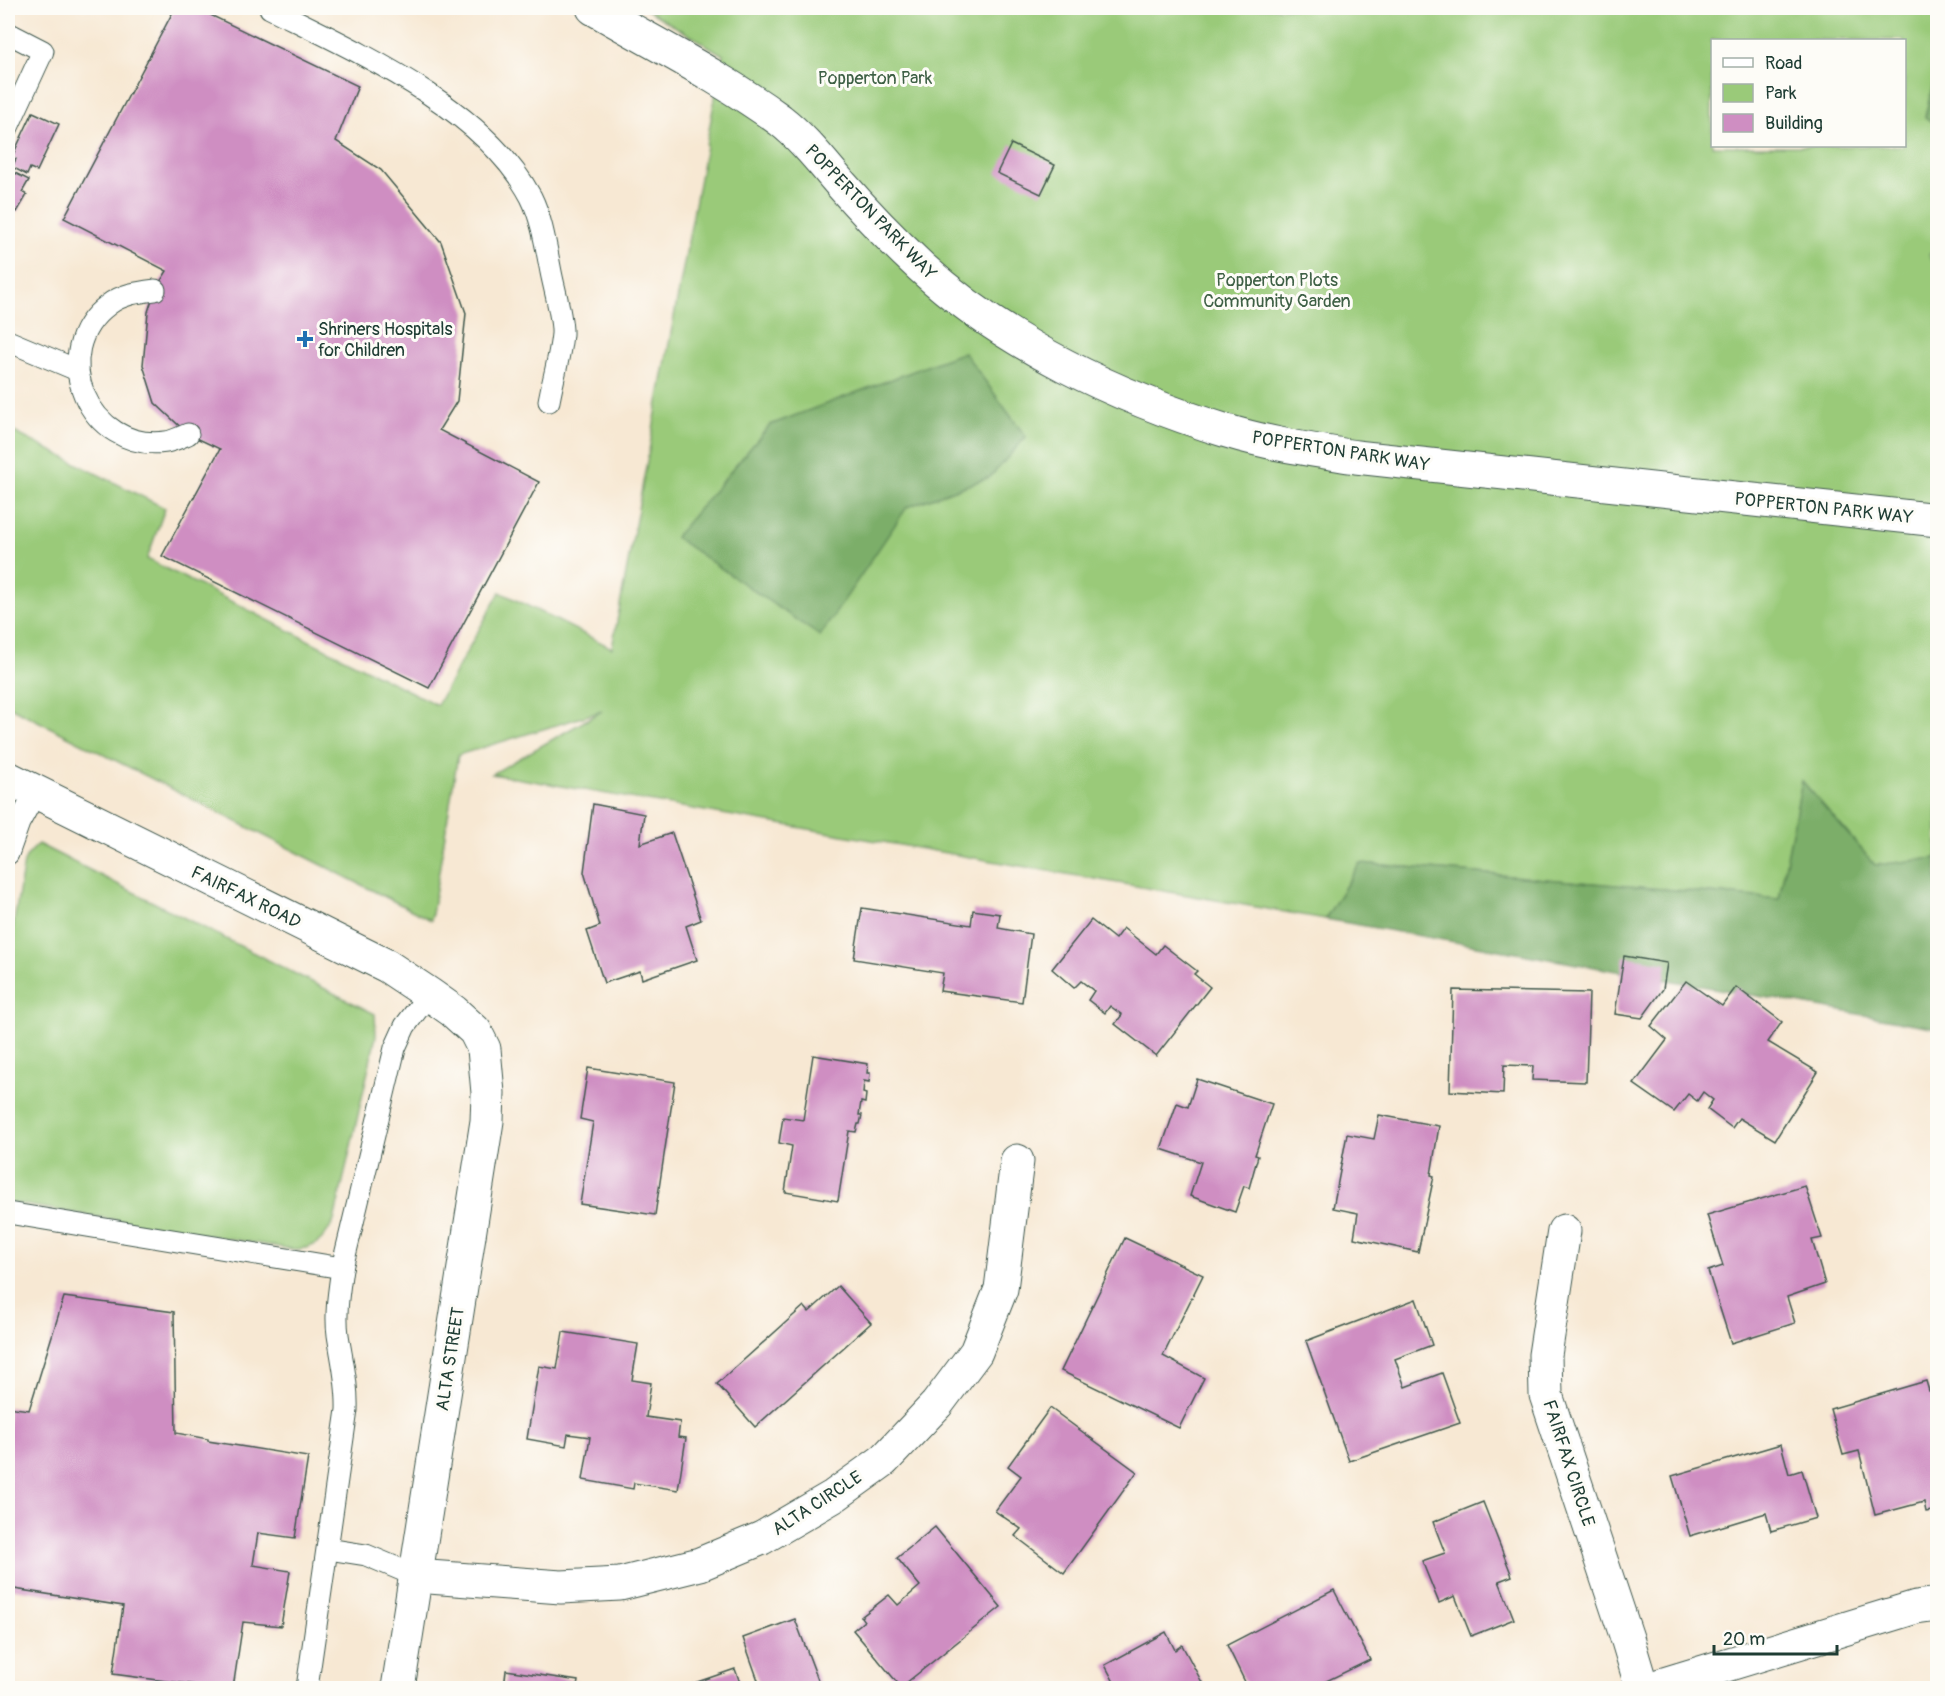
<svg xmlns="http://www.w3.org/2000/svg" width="1945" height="1696" font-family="Pangolin,sans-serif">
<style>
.green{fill:#9aca79;stroke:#5c8456;stroke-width:1.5;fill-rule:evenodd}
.forest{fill:#7bae69;stroke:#4d764e;stroke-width:1.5}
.building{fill:#cf8ec2}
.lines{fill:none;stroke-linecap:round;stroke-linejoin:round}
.service-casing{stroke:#3f574c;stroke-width:23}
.minor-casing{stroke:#3f574c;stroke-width:35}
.service{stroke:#fff;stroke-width:21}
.minor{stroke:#fff;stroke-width:33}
.poi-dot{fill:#1f6fb2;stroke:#fdfcf7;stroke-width:2}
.labels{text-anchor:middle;stroke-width:6;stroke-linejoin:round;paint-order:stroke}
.park-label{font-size:18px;fill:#3e6045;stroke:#fdfcf7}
.street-label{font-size:18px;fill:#1f3d34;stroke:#fdfcf7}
.poi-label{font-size:18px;fill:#1f3d34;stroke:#fdfcf7;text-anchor:start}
</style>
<rect width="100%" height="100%" fill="#fdfcf7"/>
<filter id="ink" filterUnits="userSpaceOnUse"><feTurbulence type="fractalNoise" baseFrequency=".0167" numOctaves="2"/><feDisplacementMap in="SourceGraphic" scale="12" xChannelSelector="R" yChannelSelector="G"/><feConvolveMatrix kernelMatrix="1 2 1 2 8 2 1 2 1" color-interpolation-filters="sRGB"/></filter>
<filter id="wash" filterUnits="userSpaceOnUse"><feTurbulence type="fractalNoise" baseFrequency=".008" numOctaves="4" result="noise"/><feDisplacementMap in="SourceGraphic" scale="24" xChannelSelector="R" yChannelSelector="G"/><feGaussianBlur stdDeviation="1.35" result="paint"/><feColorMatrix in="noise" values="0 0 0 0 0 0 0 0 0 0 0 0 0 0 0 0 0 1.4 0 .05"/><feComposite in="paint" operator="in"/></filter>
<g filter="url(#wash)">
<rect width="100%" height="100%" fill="#f7e8d3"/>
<g class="green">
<path d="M644 8H1937V69L1925 116 1938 126 1937 248 1929 255 1938 270 1937 858 1875 865 1802 781 1779 899 1360 863 1325 919 492 774 602 711 458 755 431 920 8 706V432L12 431 165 508 147 559 437 705 500 592 612 648 723 55ZM1712 40H1904V146H1712ZM1025 438 989 477 907 507Z"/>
<path d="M38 844 375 1014 376 1036 334 1221C323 1241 315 1250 291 1249L8 1202V958L24 862 27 856Z"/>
</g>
<g class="forest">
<polygon points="1937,69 1938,126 1937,126 1925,117"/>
<polygon points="964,352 1026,437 990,477 907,507 820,636 675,537 770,425"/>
<polygon points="1802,781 1875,865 1937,858 1937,1028 1325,919 1360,863 1779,899"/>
</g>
<g id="blocks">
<g class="building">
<polygon points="175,8 196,8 358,86 336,141 381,170 441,242 466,313 457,401 439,430 539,482 429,688 162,556 220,449 188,434 155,403 143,365 148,312 155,290 167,271 64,218"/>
<polygon points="33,112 59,124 37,171 30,168 27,175 12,167 16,159 12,157"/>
<polygon points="1011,144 1055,165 1041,194 997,173"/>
<polygon points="11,171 29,180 22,192 27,195 17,212 8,207 8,177"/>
<polygon points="593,804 644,814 640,844 672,833 701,920 686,926 697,960 642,979 640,971 604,983 587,931 600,926 584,872"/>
<polygon points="862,908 971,925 973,910 1000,914 998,928 1031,934 1022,1002 940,991 943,973 854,959"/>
<polygon points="1091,920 1115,939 1123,928 1156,954 1163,945 1197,971 1194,974 1210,987 1156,1056 1115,1024 1122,1015 1110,1006 1105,1013 1088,1000 1094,991 1081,981 1074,988 1052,969"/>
<polygon points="1624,956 1667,963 1663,989 1642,1018 1615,1014"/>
<polygon points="1686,981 1722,1006 1736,987 1782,1022 1768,1042 1818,1072 1775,1140 1739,1118 1732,1128 1707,1109 1713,1100 1703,1092 1697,1101 1688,1094 1674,1112 1634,1084 1667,1040 1651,1026"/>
<polygon points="1453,990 1589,993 1586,1082 1532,1080 1533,1066 1504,1065 1503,1094 1450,1091"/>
<polygon points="813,1055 868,1064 867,1073 870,1073 869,1082 864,1081 863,1093 866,1094 865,1103 861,1102 859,1115 862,1115 860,1124 858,1124 856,1132 849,1131 838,1201 785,1192 792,1146 779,1143 783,1117 803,1120"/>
<polygon points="588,1068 675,1082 655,1215 580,1204 593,1122 580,1119"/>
<polygon points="1197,1079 1272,1104 1255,1155 1258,1156 1249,1188 1244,1186 1235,1212 1190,1196 1201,1162 1161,1149 1177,1103 1188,1107"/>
<polygon points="1379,1115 1439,1126 1431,1175 1434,1176 1418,1252 1354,1238 1358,1213 1333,1208 1347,1134 1374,1139"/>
<polygon points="1805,1186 1822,1238 1812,1240 1825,1284 1787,1297 1795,1323 1731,1343 1708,1271 1723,1266 1707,1215"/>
<polygon points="1125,1238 1203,1275 1163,1356 1204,1378 1179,1428 1061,1371"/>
<polygon points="838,1286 871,1323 755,1427 717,1384 804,1306 809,1312"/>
<polygon points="64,1297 174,1312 176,1433 208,1439 208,1441 308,1457 295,1538 258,1533 253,1565 290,1571 281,1626 243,1622 233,1688 219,1688 113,1674 123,1606 8,1588 8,1407 29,1410"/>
<polygon points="1416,1299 1432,1345 1395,1359 1405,1387 1442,1373 1460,1423 1349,1461 1306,1341"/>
<polygon points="563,1332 638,1344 632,1380 651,1383 646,1417 680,1422 678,1437 686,1438 678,1490 634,1483 633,1489 583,1480 590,1437 568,1434 566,1446 527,1439 539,1366 557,1369"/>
<polygon points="1926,1381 1929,1391 1938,1389 1938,1510 1926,1512 1924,1502 1875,1515 1859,1451 1843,1455 1830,1409"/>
<polygon points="1050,1408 1137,1472 1064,1573 1015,1536 1021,1529 995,1511 1021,1476 1008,1466"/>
<polygon points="1781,1444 1789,1474 1802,1470 1816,1518 1771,1531 1766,1513 1690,1536 1672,1476"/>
<polygon points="1483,1502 1512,1576 1499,1581 1514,1619 1471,1636 1455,1596 1439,1603 1422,1561 1445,1553 1433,1522"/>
<polygon points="935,1527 1001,1607 901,1687 853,1630 864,1621 861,1617 889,1595 898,1605 920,1586 897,1558"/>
<polygon points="1334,1590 1370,1660 1320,1684 1322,1688 1248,1688 1227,1645"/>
<polygon points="795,1619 821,1688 753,1688 760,1686 743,1638"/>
<polygon points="1166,1632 1175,1650 1182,1645 1205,1688 1112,1688 1116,1686 1105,1665"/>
<polygon points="735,1669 742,1688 680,1688"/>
<polygon points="506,1670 578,1681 577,1688 504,1688"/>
</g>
</g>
</g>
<g filter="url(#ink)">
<use href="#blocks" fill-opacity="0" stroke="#3f574c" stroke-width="1.5"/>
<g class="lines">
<g class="service-casing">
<g id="service">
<path d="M270 8C358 52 483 107 531 197 542 219 546 247 551 272 554 288 563 319 562 334 560 356 553 379 549 401"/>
<polyline points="8,33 43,51 8,127"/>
<path d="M155 290C139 292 122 294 108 305 45 352 89 453 166 442 173 441 181 437 188 434"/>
<polyline points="8,341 77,370"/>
<polyline points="8,854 19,823 36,792"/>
<polyline points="8,1213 342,1268"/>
<polyline points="328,1549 366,1555 416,1576"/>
<path d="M307 1688 347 1410C348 1384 342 1361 338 1335 335 1313 339 1290 342 1268L395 1048 405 1026 429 994"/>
</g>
</g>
<g class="minor-casing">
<g id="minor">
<path d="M593 8C655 44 721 77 780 120 802 137 821 161 839 182 865 212 893 241 921 267 1004 344 1120 398 1227 431 1269 444 1313 450 1356 457L1938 520"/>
<polyline points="8,778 387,966 429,994 453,1011 475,1031 484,1049 488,1093 487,1121 398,1688"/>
<polyline points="1564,1231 1545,1355 1546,1395 1628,1641 1642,1688"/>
<polyline points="416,1576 561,1587 620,1584 700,1564 762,1538 834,1496 884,1460 937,1404 976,1352 1001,1289 1017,1161"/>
<polyline points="1651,1688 1916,1607 1938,1604"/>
</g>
</g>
<use href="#service" class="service"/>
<use href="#minor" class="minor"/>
</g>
</g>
<path class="poi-dot" d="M302 330h6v6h6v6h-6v6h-6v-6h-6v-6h6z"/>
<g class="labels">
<g class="park-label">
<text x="875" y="84">Popperton Park</text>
<text x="1277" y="286">Popperton Plots<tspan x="1277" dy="21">Community Garden</tspan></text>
</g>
<g class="street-label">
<text transform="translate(871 212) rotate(46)" y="6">POPPERTON PARK WAY</text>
<text transform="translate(1341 451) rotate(9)" y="6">POPPERTON PARK WAY</text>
<text transform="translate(1824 508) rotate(6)" y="6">POPPERTON PARK WAY</text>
<text transform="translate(246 897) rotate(26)" y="6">FAIRFAX ROAD</text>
<text transform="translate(450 1359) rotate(-81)" y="6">ALTA STREET</text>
<text transform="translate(1569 1463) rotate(72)" y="6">FAIRFAX CIRCLE</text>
<text transform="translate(817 1503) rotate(-33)" y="6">ALTA CIRCLE</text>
</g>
<g class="poi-label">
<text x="318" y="335">Shriners Hospitals<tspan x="318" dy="21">for Children</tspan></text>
</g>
</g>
<rect width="1945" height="1696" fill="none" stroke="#fdfcf7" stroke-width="30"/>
<rect x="1711" y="39" width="195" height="108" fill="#fdfcf7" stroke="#a4b0a9" stroke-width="1.5"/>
<rect x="1723" y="58" width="30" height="9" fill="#ffffff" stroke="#a4b0a9" stroke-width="1.5"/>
<text x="1765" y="69" font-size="18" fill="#1f3d34">Road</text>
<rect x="1723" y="84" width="30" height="18" fill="#9aca79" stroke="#a4b0a9" stroke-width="1.5"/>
<text x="1765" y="99" font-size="18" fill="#1f3d34">Park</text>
<rect x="1723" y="114" width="30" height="18" fill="#cf8ec2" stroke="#a4b0a9" stroke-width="1.5"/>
<text x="1765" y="129" font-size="18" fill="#1f3d34">Building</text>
<path d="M1714 1645v9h123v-9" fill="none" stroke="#1f3d34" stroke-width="3"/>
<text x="1723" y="1645" font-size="18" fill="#1f3d34" stroke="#fdfcf7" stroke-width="4.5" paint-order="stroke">20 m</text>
</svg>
